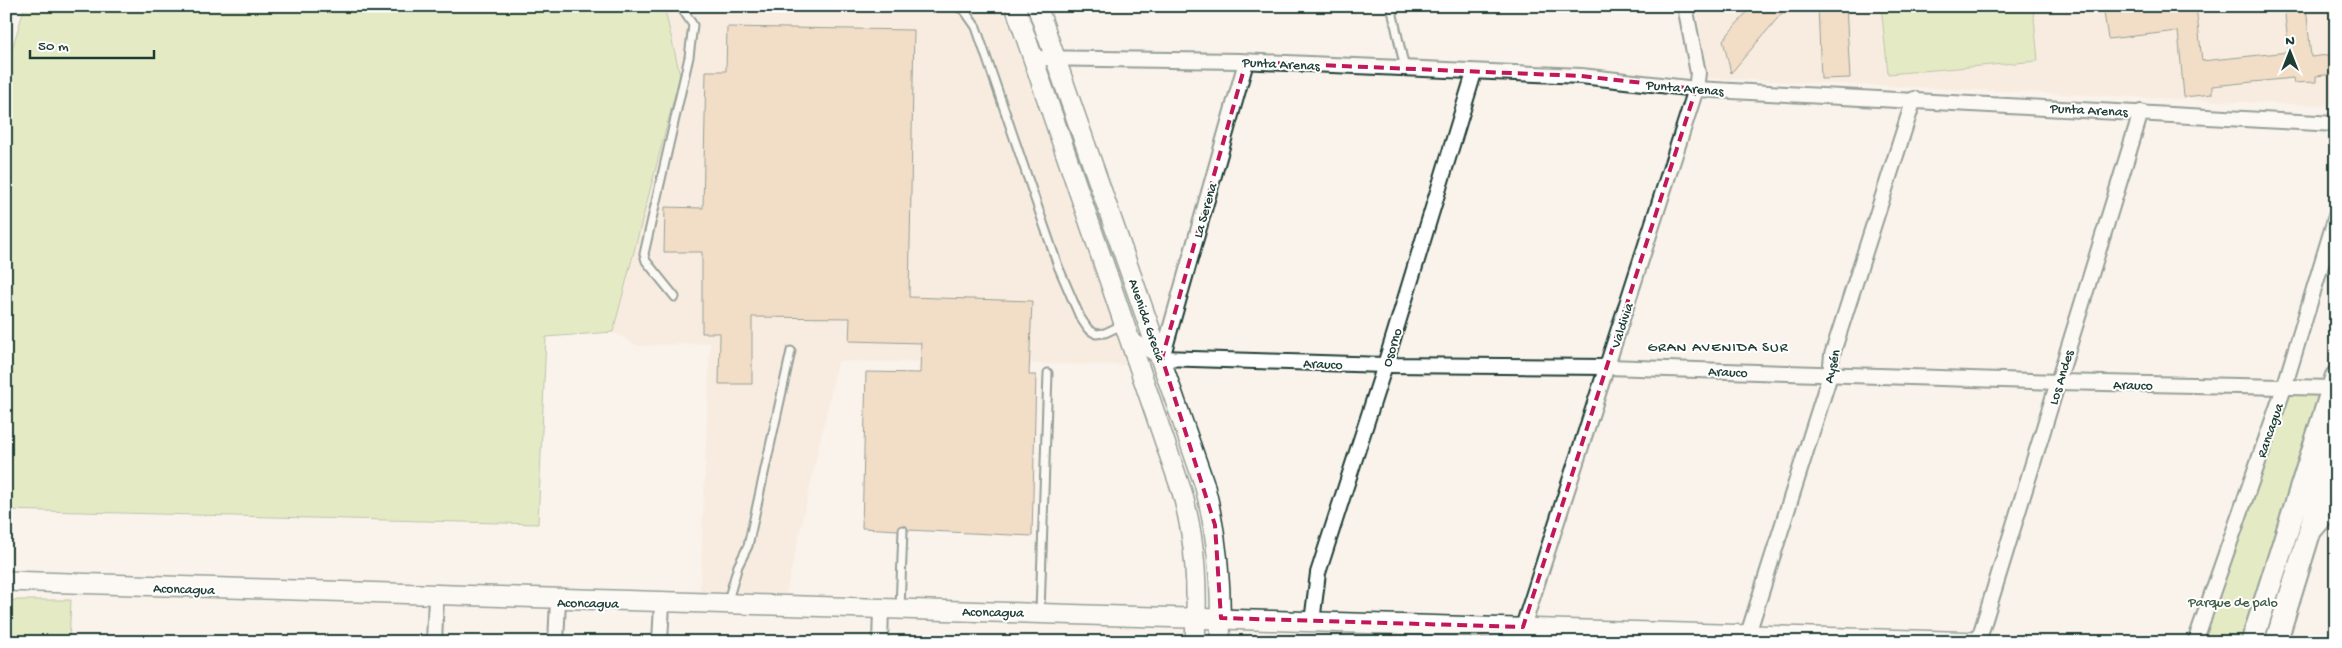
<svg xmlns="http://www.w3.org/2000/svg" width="2342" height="648" font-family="'Gochi Hand',sans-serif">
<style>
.built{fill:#f5e5d2}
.green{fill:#cae095;stroke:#748e64}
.building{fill:#e8c499;stroke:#1f3d34}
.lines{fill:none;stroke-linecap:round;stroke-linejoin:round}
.lane-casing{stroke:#1f3d34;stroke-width:11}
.street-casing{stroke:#1f3d34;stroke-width:18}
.secondary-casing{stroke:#1f3d34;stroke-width:22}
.primary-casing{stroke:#1f3d34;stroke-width:25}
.lane{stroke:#fff;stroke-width:7}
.street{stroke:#fff;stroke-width:14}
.secondary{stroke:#fff;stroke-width:19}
.primary{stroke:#fff;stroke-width:21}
.marked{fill:none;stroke:#c2185b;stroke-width:4;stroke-dasharray:10 6;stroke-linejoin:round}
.labels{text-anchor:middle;stroke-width:4;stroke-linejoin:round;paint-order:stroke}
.street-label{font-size:14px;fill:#1f3d34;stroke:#fff}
.park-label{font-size:14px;fill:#415e47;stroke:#fff}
.neighbourhood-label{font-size:15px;letter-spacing:1px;fill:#1f3d34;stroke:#fff}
</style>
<rect width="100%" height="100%" fill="#faf3eb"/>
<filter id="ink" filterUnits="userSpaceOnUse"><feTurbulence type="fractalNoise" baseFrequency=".02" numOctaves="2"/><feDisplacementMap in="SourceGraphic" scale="10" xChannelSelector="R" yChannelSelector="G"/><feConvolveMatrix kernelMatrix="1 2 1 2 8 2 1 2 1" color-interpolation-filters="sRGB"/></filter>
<g filter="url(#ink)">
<g class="built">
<polygon points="664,6 1002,6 1130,365 838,361 786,594 700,592 710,343 638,346 613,332 680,75"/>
<polygon points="1696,6 2336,6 2336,106 1707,78"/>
</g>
<g class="green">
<polygon points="25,6 664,6 680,75 613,332 546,337 538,524 6,510 6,69"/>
<polygon points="1881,6 2033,6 2038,61 1888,74"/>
<polygon points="2284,388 2307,389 2318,396 2322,410 2244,642 2195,642"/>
<polygon points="6,600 71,600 69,642 14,642 6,616"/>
</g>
<g class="building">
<polygon points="1752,6 1788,6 1731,73 1723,40"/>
<polygon points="1818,6 1846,6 1850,78 1821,79"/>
<polygon points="2103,6 2196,6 2202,61 2289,52 2284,6 2306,6 2311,57 2336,54 2336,74 2316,76 2316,82 2294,83 2293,78 2212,86 2212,94 2184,97 2178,31 2108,39"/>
<polygon points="727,27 914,30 909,297 1032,301 1029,375 1036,375 1032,536 908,530 904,525 898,530 862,528 866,372 920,373 921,343 849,341 850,318 752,317 752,384 719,384 720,333 702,333 702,252 664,252 665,207 703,208 706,71 726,71"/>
</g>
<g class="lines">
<g class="lane-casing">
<g id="lane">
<polyline points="955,6 964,10 976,27 1058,266 1080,317 1088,329 1096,334 1105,333 1122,325"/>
<polyline points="1391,6 1405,69"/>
<polyline points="675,297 646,261 644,254 689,57 693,25 680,6"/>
<polyline points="727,604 738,566 748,546 791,351"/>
<polyline points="900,609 903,530"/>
<polyline points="1040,612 1048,373"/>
</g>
</g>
<g class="street-casing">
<g id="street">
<polyline points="1033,58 1240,61 1581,76 1696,89 2336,124"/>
<polyline points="1129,338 1162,358 1385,365 1608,367 2059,382 2332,388"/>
<polyline points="1162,358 1246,62"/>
<polyline points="2313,488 2336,494"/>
<polyline points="1312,622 1318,573 1385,365 1474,73"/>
<polyline points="1748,634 1830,375 1832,355 1914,99"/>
<polyline points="434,642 436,598"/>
<polyline points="556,642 558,601"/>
<polyline points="660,642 662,604"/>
<polyline points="880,642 881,609"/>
<polyline points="1522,642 1523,627 1696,89 1698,73 1685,6"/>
<polyline points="1978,642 2141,112"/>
<polyline points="2195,642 2284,388 2336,216"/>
</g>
</g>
<g class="secondary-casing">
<g id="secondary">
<path d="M1015 6 1182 492C1196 543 1198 589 1195 642"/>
<path d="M1037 6 1204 483C1218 536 1222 587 1220 642"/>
<path d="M6 581C664 607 1322 618 1980 642"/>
</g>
</g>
<g class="primary-casing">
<g id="primary">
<polyline points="2310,531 2323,516 2336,509"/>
<polyline points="2252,642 2336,377"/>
<polyline points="2276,642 2310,531 2325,469 2336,437"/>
</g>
</g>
<use href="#lane" class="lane"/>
<use href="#street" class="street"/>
<use href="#secondary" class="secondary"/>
<use href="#primary" class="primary"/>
</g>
</g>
<path d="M0 0H2342V648H0ZM1246 62 1581 76 1696 89 1523 627 1221 618 1215 525 1162 358Z" fill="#faf3eb" fill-opacity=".55" fill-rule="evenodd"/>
<path class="marked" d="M1246 62 1581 76 1696 89 1523 627 1221 618 1215 525 1162 358Z"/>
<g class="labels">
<g class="street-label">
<text transform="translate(1281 63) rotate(3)" y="5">Punta Arenas</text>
<text transform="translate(1685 87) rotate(5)" y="5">Punta Arenas</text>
<text transform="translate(2089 109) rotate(3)" y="5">Punta Arenas</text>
<text transform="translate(1204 210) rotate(-74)" y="5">La Serena</text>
<text transform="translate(1148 320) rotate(71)" y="5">Avenida Grecia</text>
<text transform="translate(1621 325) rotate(-72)" y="5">Valdivia</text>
<text transform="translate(1391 347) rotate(-73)" y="5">Osorno</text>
<text transform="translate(1323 363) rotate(2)" y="5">Arauco</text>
<text transform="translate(1831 366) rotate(-77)" y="5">Aysén</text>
<text transform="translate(1728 371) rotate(2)" y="5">Arauco</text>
<text transform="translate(2060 377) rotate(-73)" y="5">Los Andes</text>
<text transform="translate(2133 384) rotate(1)" y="5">Arauco</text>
<text transform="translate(2269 430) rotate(-71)" y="5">Rancagua</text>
<text transform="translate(184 588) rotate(2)" y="5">Aconcagua</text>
<text transform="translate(588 602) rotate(1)" y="5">Aconcagua</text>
<text transform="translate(993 611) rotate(1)" y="5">Aconcagua</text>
</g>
<g class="park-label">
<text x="2233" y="606">Parque de palo</text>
</g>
<g class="neighbourhood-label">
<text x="1718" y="351">GRAN AVENIDA SUR</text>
</g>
</g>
<rect width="2342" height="648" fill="none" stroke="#fff" stroke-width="25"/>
<rect x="12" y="12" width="2317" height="623" fill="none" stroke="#1f3d34" stroke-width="2" filter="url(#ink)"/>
<g transform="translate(2290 52)" stroke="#ffffff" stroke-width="4" paint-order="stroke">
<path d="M0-4L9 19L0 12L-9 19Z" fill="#1f3d34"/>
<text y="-8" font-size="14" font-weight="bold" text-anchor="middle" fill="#1f3d34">N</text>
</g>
<path d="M30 50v8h124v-8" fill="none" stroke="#1f3d34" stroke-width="2.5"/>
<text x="38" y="50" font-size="15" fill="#1f3d34" stroke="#ffffff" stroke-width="4" paint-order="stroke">50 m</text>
</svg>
